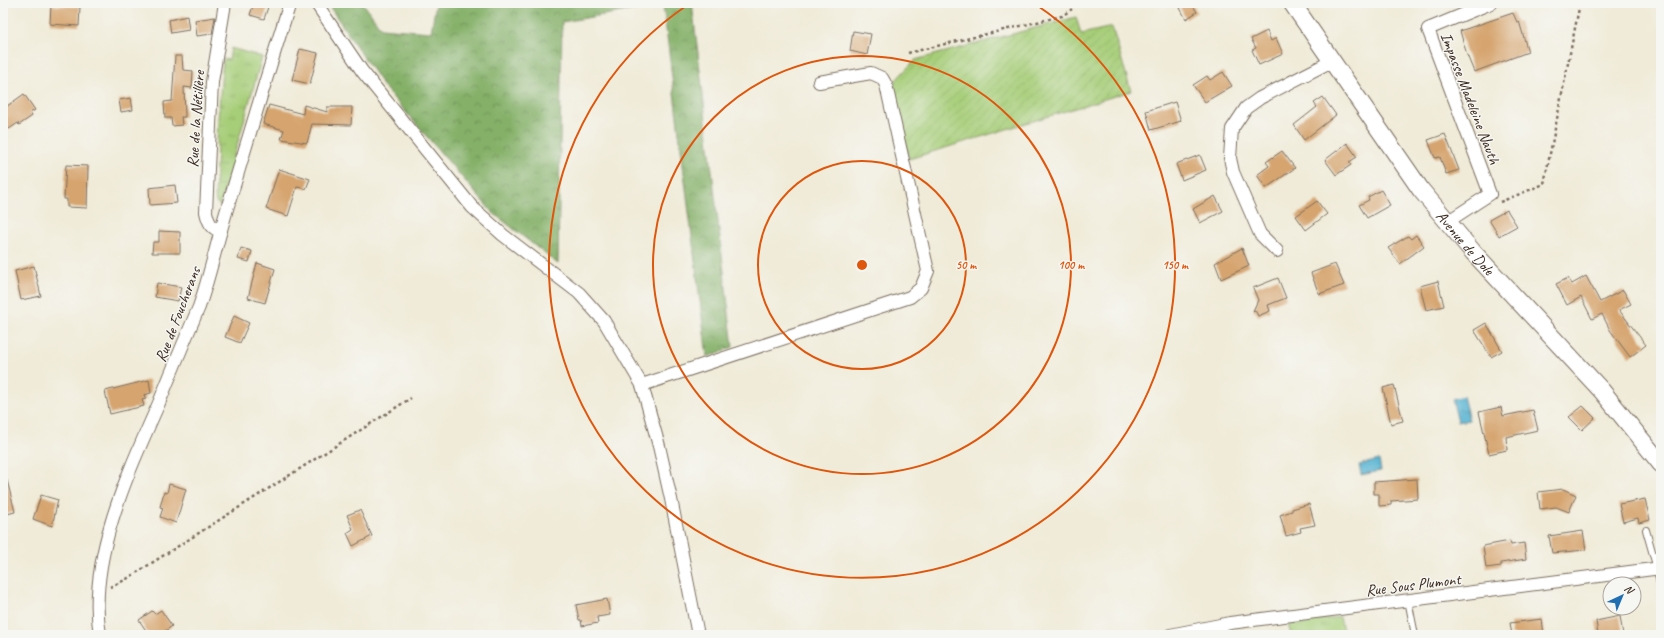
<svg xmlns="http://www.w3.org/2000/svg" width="1664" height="638" font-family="Caveat,sans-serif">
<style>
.grass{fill:url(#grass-tufts);stroke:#707c4a}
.forest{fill:url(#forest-crowns);stroke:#606d43}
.garden{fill:url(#garden-furrows);stroke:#707c4a}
.water{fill:url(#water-ripples);stroke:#476e78}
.building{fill:#d6a46e}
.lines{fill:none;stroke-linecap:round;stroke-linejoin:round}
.service-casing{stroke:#7a6e5f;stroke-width:8}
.minor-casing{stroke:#7a6e5f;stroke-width:14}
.secondary-casing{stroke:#7a6e5f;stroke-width:19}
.path{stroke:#7a6e5f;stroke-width:2.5;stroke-dasharray:3 3;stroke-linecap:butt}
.service{stroke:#fff;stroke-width:6}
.minor{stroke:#fff;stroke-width:12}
.secondary{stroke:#fff;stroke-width:17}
.ring{fill:none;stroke:#df570d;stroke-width:2}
.labels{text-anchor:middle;stroke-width:3;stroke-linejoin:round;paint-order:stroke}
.street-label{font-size:16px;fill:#3b2a1e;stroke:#f6f6f2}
.centre{fill:#df570d;stroke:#f6f6f2;stroke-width:2}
.ring-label{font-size:12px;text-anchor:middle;font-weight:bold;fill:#df570d;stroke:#f6f6f2;stroke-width:3;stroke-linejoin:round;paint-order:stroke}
</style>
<defs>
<pattern id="grass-tufts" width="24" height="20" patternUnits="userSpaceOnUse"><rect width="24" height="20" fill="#a6cd77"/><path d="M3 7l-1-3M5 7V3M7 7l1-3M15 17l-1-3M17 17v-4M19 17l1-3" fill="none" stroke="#90b066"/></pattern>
<pattern id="forest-crowns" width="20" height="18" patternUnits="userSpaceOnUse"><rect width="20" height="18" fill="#84b068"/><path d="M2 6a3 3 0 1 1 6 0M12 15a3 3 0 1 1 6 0" fill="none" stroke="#6d8f55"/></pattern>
<pattern id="garden-furrows" width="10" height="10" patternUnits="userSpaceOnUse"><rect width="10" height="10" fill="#a6cd77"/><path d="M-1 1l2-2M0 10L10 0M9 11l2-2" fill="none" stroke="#90b066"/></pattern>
<pattern id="water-ripples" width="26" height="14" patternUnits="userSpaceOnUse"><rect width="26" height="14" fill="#53b2d2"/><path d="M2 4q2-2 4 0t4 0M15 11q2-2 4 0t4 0" fill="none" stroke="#4691aa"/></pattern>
</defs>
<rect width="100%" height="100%" fill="#f6f6f2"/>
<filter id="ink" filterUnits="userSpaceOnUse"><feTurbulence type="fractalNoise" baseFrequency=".025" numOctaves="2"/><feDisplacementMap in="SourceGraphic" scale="8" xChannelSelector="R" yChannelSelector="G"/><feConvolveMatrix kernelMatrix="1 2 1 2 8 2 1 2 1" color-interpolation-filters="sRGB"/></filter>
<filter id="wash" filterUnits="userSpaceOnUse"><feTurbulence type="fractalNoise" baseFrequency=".012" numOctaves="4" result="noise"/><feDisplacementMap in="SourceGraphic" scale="16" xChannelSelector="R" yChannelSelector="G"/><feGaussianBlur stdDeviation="0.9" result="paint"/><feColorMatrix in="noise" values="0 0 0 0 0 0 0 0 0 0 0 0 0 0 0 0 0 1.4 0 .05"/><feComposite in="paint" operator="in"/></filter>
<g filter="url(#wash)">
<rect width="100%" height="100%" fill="#f0ebd8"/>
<g class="grass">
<polygon points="231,48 262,57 220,206 216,202 215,197 218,119 223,59 229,60"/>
<polygon points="1340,617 1344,635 1291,635 1288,624"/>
</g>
<polygon class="forest" points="327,3 363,3 381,28 431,32 436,3 692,3 733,347 707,357 663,5 562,22 558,264 492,212 384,87"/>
<polygon class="garden" points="1076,17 1081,34 1112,27 1131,91 909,159 893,83 915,60"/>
<g class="water">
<polygon points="1463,396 1469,420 1458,422 1452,399"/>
<polygon points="1379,460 1381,471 1361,475 1359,465"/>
</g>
<g id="blocks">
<g class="building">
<polygon points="254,3 266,3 265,6 268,7 264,19 250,15"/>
<polygon points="1188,3 1191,3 1197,12 1186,19 1180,8"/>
<polygon points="51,5 80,7 79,26 50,24"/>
<polygon points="1513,13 1517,22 1519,21 1528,52 1474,72 1467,55 1460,31"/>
<polygon points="187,16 189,30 171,33 169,20"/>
<polygon points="215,17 212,34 197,36 195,20"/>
<polygon points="853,31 871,34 867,55 850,51"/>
<polygon points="1267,31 1271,41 1276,38 1283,54 1259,65 1252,50 1256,48 1251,39"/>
<polygon points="300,49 318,53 310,84 292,80"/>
<polygon points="175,56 182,56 183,70 193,71 192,88 184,87 185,117 181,117 182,125 172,126 171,118 165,118 164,102 172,101"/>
<polygon points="1223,72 1232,86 1205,102 1193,85 1207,76 1210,80"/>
<polygon points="24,94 35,110 30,113 32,116 19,125 18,123 9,129 3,120 3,109"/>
<polygon points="1323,97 1336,115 1304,140 1294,125 1317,107 1314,103"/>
<polygon points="131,98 133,110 121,112 119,100"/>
<polygon points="1175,102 1181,121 1151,130 1146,111"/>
<polygon points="269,105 303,114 304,105 327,112 327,107 352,107 351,125 312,124 307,143 281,139 284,130 263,124"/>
<polygon points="1445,134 1459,170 1446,174 1440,157 1435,158 1428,140"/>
<polygon points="1347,143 1357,157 1349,162 1351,165 1336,175 1325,160"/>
<polygon points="1282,151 1295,168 1266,188 1257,175 1269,166 1266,162"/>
<polygon points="1200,155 1206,170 1182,180 1176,164"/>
<polygon points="66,165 88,166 87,208 67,207 67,199 64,199"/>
<polygon points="279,169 310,179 306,189 297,187 288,216 266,209"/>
<polygon points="175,185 177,203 150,205 149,188"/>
<polygon points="1381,190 1390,205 1367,218 1359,205 1369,200 1368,197"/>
<polygon points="1215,196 1223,211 1200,223 1193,209"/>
<polygon points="1317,201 1327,214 1306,230 1296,216"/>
<polygon points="1507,210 1517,226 1499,236 1489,220"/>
<polygon points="159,231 180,232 180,253 152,253 153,242 159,242"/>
<polygon points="1416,235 1424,246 1400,264 1388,248 1408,236 1411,239"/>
<polygon points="241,248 252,251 249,262 238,259"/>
<polygon points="1242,248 1249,266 1221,279 1215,263"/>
<polygon points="257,263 275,269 265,303 248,298"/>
<polygon points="1335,264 1344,285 1319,294 1311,273"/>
<polygon points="34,266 41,296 21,300 15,271"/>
<polygon points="1586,276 1600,302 1623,290 1631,304 1619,310 1646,345 1630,357 1610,330 1602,314 1592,319 1581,297 1567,305 1556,284 1568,278 1572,284"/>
<polygon points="1278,278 1286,298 1268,305 1270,311 1258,316 1255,310 1253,311 1258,300 1253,288"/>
<polygon points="1438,281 1444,306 1426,310 1420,286"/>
<polygon points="157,283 181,287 178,301 155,297"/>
<polygon points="234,316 249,323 240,343 225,337"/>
<polygon points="1486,323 1502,351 1491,357 1474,330"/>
<polygon points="149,380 151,393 144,395 146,399 142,400 144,406 110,414 105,391"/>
<polygon points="1394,385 1403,421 1391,424 1383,388"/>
<polygon points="1583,406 1595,418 1582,430 1569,417"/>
<polygon points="1501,407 1503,416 1533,410 1538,430 1506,437 1507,450 1489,454 1479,412"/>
<polygon points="1417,479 1418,499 1391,501 1391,505 1379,506 1379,494 1374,494 1374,482"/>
<polygon points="3,480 7,480 15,512 3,515"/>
<polygon points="169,484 186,489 176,523 160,517 163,508 160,507 164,492 167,493"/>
<polygon points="1563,489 1576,495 1569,512 1556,507 1540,509 1538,492"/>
<polygon points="41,495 58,500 52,526 33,519"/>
<polygon points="1645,499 1650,520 1639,523 1638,518 1623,522 1619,504"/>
<polygon points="1309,504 1315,525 1300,528 1301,532 1286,536 1280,515 1292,511 1292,509"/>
<polygon points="360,510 372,536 353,546 347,533 353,529 347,515"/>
<polygon points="1583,531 1586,550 1552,553 1549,536"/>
<polygon points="1510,541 1511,545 1524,543 1526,559 1501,563 1501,566 1486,568 1483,546"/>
<polygon points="607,599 610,615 597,617 598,623 582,626 581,620 579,620 576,605"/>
<polygon points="161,610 172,626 160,635 149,635 139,620 152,611 155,614"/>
<polygon points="1620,616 1623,635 1598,635 1596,621"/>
<polygon points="1542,619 1544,635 1512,635 1510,623"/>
</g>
</g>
</g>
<g filter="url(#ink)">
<use href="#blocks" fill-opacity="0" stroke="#7a6e5f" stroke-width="1"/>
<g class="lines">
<g class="service-casing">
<g id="service">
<polyline points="1646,530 1657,569 1661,589"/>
<polyline points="1408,600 1415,635"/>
</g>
</g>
<g class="minor-casing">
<g id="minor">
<polyline points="316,3 362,71 472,207 503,235 579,293 604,321 642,385 659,446 671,499 698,635"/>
<polyline points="1447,222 1490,194 1428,29 1491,3"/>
<path d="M221 231C211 229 208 221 206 212L212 82 225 3"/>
<polyline points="1277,251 1260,234 1233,172 1230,158 1232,129 1246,108 1260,98 1332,61"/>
<polyline points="642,385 910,297 921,288 928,271 886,85 882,78 871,73 819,82"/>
<path d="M100 635C87 559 129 471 159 403 172 371 185 339 199 307 210 275 217 242 227 209 248 140 268 71 290 3"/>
<polyline points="1170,635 1230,623 1661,568"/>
</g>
</g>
<g class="secondary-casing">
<g id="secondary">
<path id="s1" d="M1292 3 1421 190 1473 252 1602 391 1661 464"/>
</g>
</g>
<g class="path">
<polyline points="908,53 1062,16 1072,9"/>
<polyline points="1500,202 1544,184 1580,3"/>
<polyline points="110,587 125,580 411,398"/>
</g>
<use href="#service" class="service"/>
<use href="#minor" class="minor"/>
<use href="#secondary" class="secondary"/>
</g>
</g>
<g class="ring">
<circle cx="862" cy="265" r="104"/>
<circle cx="862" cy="265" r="209"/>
<path d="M1035 4A313 313 0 1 1 689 4"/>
</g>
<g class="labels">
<g class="street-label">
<text transform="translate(1471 98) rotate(69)" y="6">Impasse Madeleine Nauth</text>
<text transform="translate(195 119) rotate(-86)" y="6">Rue de la Nétillère</text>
<text dy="6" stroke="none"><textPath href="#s1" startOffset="296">Avenue de Dole</textPath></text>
<text transform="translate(177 314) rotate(-69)" y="6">Rue de Foucherans</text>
<text transform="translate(1413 584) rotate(-7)" y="6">Rue Sous Plumont</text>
</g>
</g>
<circle cx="862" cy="265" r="6" class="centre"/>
<g class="ring-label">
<text x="966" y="269">50 m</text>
<text x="1071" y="269">100 m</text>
<text x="1175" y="269">150 m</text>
</g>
<rect width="1664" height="638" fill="none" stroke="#f6f6f2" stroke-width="16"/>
<g transform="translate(1622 596) rotate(44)"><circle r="19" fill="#f6f6f2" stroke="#aba49d"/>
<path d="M0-3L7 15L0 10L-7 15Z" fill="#1f6fb2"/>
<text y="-6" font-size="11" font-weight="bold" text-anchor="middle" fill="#3b2a1e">N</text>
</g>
</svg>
